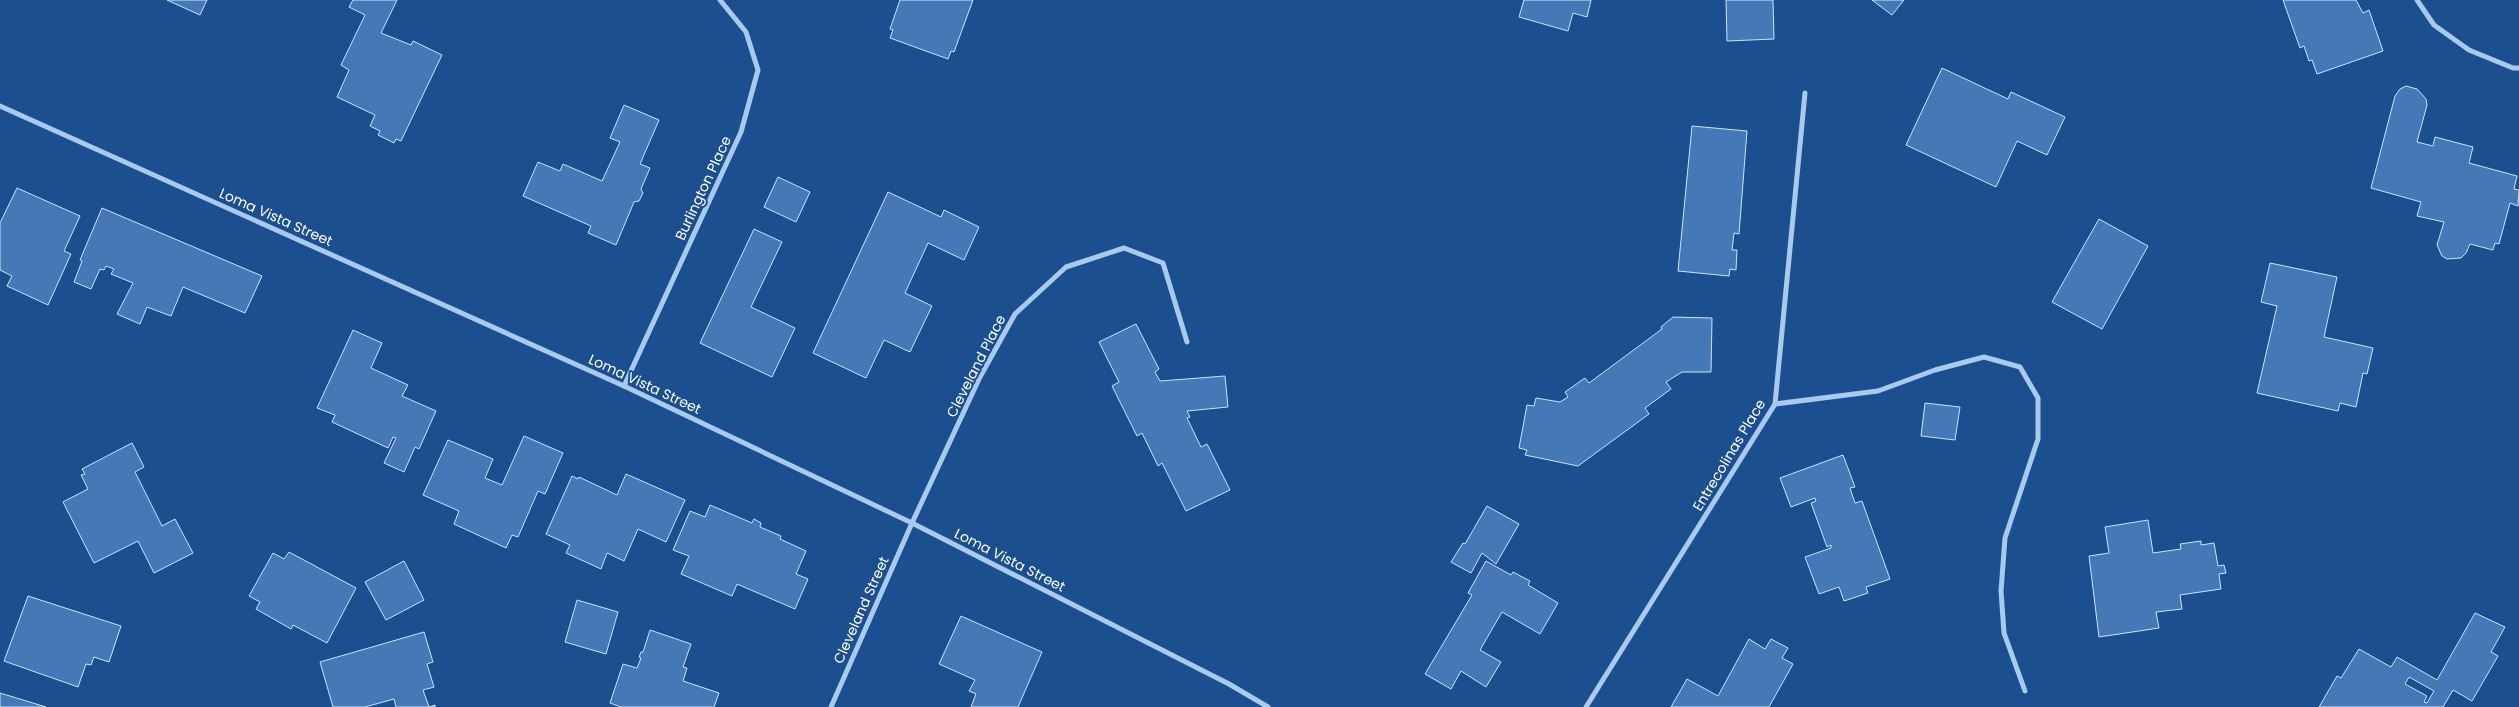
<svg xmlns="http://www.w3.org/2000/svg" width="2519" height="707" font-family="Poppins,sans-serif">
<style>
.building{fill:#4478b7;stroke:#cfe3fa;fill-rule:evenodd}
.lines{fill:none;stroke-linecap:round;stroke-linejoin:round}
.minor{stroke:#a9c9ee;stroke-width:5}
.labels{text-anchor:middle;stroke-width:4;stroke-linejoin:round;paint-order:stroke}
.street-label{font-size:14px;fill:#fff;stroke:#1b4f8f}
</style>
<rect width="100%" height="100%" fill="#1b4f8f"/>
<g class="building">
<polygon points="167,0 207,0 200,15"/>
<polygon points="353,0 397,0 381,33 411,45 413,41 442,55 401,141 396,139 394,143 378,135 380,131 370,126 375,115 337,97 349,70 341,65 365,15 349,7"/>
<polygon points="900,0 973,0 954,52 951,51 948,59 890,38 893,30 890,29"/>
<polygon points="1524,0 1591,0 1587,17 1573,13 1568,31 1519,17"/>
<polygon points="1726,0 1773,0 1774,39 1727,41"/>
<polygon points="1872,0 1904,0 1892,15"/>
<polygon points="2283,0 2356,0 2363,13 2369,10 2383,51 2317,74 2312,60 2309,61 2304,46 2300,48"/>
<polygon points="1942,68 2008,99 2011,92 2065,117 2047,155 2017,141 1996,187 1906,145"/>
<polygon points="2406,86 2417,89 2426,99 2427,105 2417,142 2433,146 2435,137 2473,147 2469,163 2517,176 2514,189 2519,190 2518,206 2510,203 2499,244 2495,243 2493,250 2470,244 2466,253 2461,258 2447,259 2442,256 2437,245 2444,222 2417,216 2421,202 2371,188 2395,96 2400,89"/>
<polygon points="624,105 659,120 640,164 650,168 641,189 643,193 639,201 634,202 616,245 588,233 591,226 523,196 538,162 560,171 563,164 602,181 620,142 610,138"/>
<polygon points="1692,126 1747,131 1739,234 1734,233 1732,250 1737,250 1736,270 1730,269 1729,276 1678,271"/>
<polygon points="778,177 810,192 796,222 764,207"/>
<polygon points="17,188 80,216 64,251 71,254 48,305 7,286 12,276 0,270 0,223"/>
<polygon points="888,192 941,217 944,210 979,227 964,260 928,243 905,293 932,306 910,352 884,340 866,378 813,353"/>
<polygon points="102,208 262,276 245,313 183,287 171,316 147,307 140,324 117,314 133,283 111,274 114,269 106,266 104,270 100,269 91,289 74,282 82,261 80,260"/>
<polygon points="2099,219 2148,246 2102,329 2052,302"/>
<polygon points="754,229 782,242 751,307 795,328 772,377 700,343"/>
<polygon points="2270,263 2337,277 2324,337 2373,348 2367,374 2363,373 2356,407 2340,403 2338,411 2257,393 2277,306 2261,302"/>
<polygon points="1673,317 1712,318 1711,372 1682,372 1666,382 1671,389 1645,408 1649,414 1578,466 1525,455 1527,450 1519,448 1527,405 1534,406 1536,398 1560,402 1568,397 1565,392 1585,378 1589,383 1662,329 1661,327"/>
<polygon points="1136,324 1159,369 1155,372 1160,381 1225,376 1228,407 1187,411 1190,417 1187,418 1201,447 1207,444 1230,490 1186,511 1162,463 1158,466 1142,433 1137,436 1112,386 1119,382 1099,342"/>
<polygon points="353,330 382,343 371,368 408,385 402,396 436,411 419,449 415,447 404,472 384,463 396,438 393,437 388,448 332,422 335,415 317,408"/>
<polygon points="1925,403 1960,407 1955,440 1921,436"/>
<polygon points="524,436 563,453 545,494 538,491 518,537 512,535 506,548 454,524 459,511 423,495 448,440 493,459 485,478 502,485"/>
<polygon points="132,443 144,467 135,472 162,526 175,519 193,553 154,573 138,541 94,563 63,502 88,489 81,475 85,474 82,469"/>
<polygon points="1843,455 1855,487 1850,488 1855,503 1862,501 1890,579 1866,587 1868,593 1844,601 1839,587 1819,594 1805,557 1831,548 1831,545 1827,547 1811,503 1816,501 1815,498 1791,507 1780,478"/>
<polygon points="626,474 685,500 666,542 638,529 624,561 607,553 601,569 566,553 570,545 546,534 572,476 578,479 579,477 617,495"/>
<polygon points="710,505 752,523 754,519 761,523 760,527 781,536 780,539 806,551 796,574 808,579 795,609 737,584 732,596 681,574 689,556 673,550 690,511 705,517"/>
<polygon points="1487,506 1519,524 1496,564 1482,553 1471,573 1451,562 1463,543 1465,544"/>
<polygon points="2148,520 2153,553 2181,549 2180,544 2201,541 2201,545 2214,543 2218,566 2224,565 2226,573 2219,574 2221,589 2180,595 2182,609 2156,612 2159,628 2099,637 2089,556 2109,553 2105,527"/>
<polygon points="289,552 356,588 327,643 293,625 291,629 256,609 260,602 249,596 273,553 284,559"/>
<polygon points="404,561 424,600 386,620 365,582"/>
<polygon points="1486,561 1511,575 1513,572 1530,581 1528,585 1558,603 1540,634 1502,612 1480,650 1501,662 1486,687 1461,671 1451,689 1425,674 1472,595 1468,593"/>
<polygon points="28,596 121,626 109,662 94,657 91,665 86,664 78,687 4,661"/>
<polygon points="577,600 618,612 606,654 565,642"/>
<path d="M2475 613 2505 627 2491 652 2498 656 2472 701 2453 690 2443 707H2319L2337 676 2341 678 2359 649 2391 667 2397 657 2437 680ZM2409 677 2434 691 2427 703 2424 702 2427 696 2405 684Z"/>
<polygon points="961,616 1042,652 1018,707 971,707 976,694 969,691 975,680 939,664"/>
<polygon points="650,630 691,644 683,667 687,668 683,681 719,693 714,707 621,707 610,703 623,664 637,668 641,658 639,657 641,652 643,652"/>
<polygon points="424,632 433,662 427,664 434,687 423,690 429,707 435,705 435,707 396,707 394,699 365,707 333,707 320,662"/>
<polygon points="1749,639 1765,649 1771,639 1788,648 1782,658 1793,664 1769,707 1671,707 1687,679 1718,696"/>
<polygon points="0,693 46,707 0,707"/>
</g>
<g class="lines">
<g class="minor">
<polyline points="2417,0 2434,25 2469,50 2513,68 2519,68"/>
<polyline points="0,106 624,386 912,523 1229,684 1268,707"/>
<polyline points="624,386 741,132 758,70 746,32 720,0"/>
<polyline points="1775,404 1878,391 1935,370 1984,357 2020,367 2038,398 2038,439 2005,538 2001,591 2004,633 2025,691"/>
<polyline points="831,707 912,523 980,377 1015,314 1066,267 1124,248 1163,263 1187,342"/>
<polyline points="1586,707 1775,404 1805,93"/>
</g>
</g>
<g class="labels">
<g class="street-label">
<text transform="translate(703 188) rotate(-65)" y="5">Burlington Place</text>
<text transform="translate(276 217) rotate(24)" y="5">Loma Vista Street</text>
<text transform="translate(976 366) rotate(-63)" y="5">Cleveland Place</text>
<text transform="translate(645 384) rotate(25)" y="5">Loma Vista Street</text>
<text transform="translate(1729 455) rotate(-59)" y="5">Entrecolinas Place</text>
<text transform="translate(1010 560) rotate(27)" y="5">Loma Vista Street</text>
<text transform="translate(861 610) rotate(-66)" y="5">Cleveland Street</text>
</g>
</g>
</svg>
